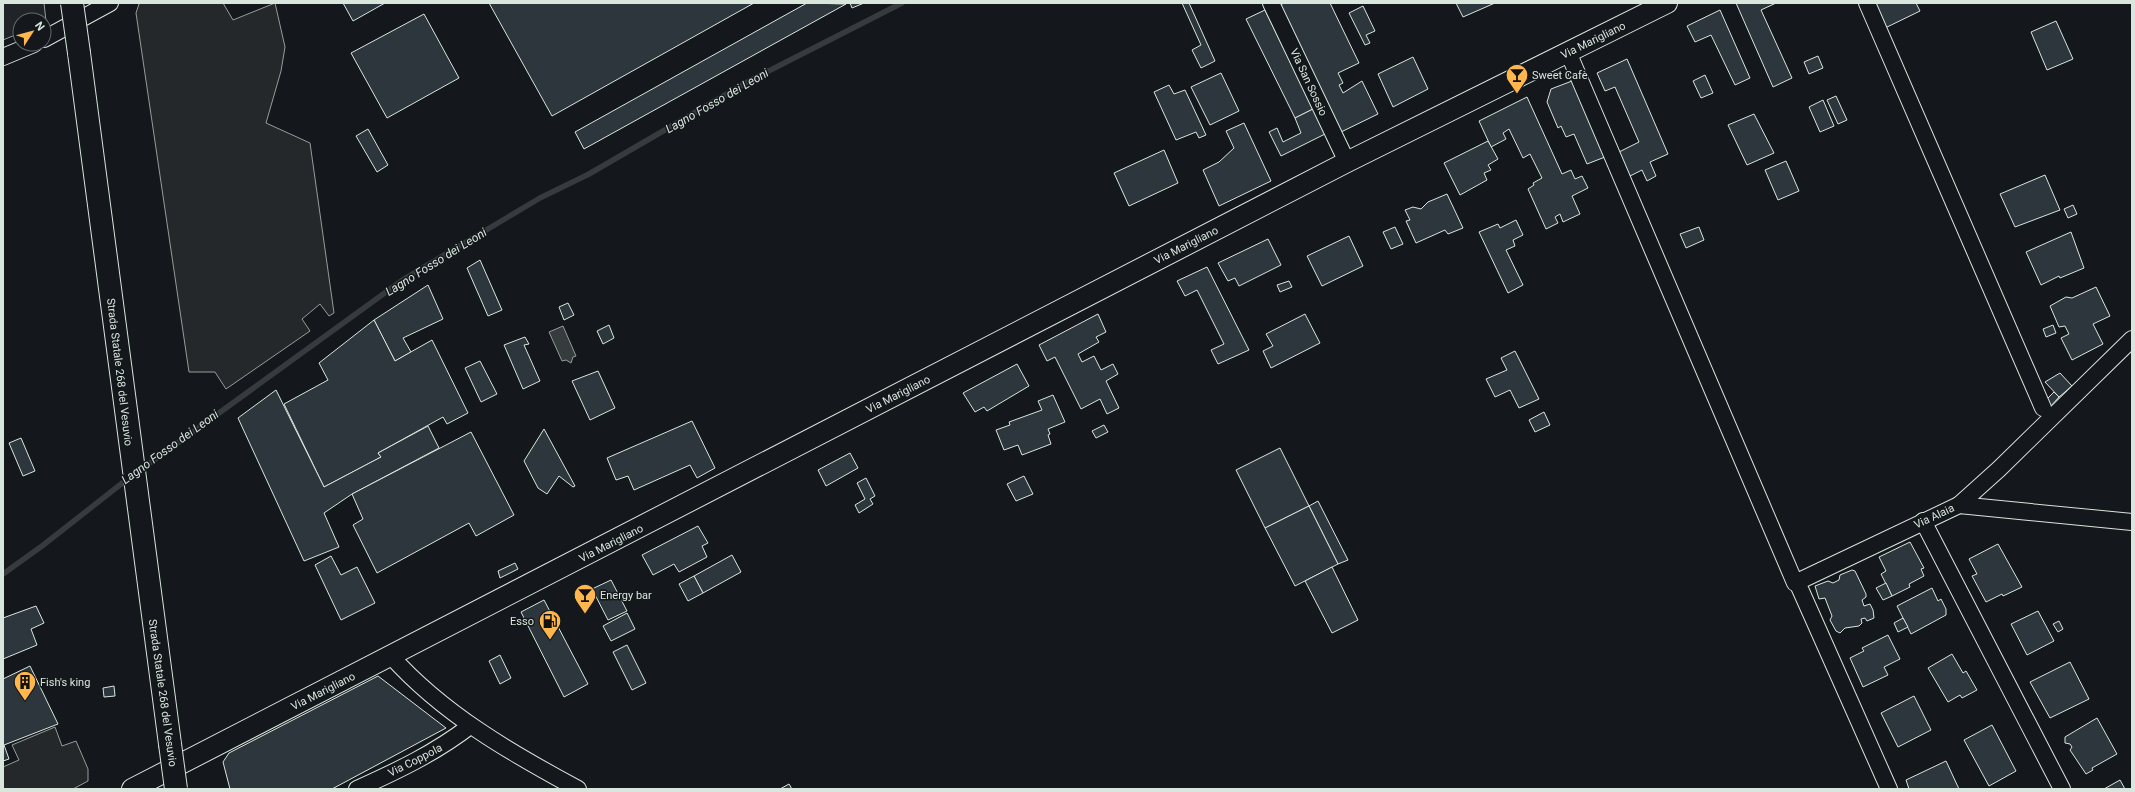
<svg xmlns="http://www.w3.org/2000/svg" width="2135" height="792" font-family="Roboto,sans-serif">
<style>
.green{fill:#202428;stroke:#939e99}
.parking{fill:#24282b;stroke:#939e99}
.water{fill:#363b3e;stroke:#939e99}
.lines{fill:none;stroke-linecap:round;stroke-linejoin:round}
.stream{stroke:#363b3e;stroke-width:5.5}
.building{fill:#2c363c;stroke:#d8e6dc}
.minor-casing{stroke:#d8e6dc;stroke-width:18}
.tertiary-casing{stroke:#d8e6dc;stroke-width:22}
.trunk-casing{stroke:#d8e6dc;stroke-width:24}
.minor{stroke:#14181c;stroke-width:16}
.tertiary{stroke:#14181c;stroke-width:20}
.trunk{stroke:#14181c;stroke-width:22}
.trunk-bridge-casing{stroke:#d8e6dc;stroke-width:24;stroke-linecap:butt}
.trunk-bridge{stroke:#14181c;stroke-width:22}
.labels{text-anchor:middle;stroke-width:3;stroke-linejoin:round;paint-order:stroke}
.street-label{font-size:11px;fill:#d8e6dc;stroke:#14181c}
.poi-label{font-size:11px;fill:#d8e6dc;stroke:#14181c;text-anchor:start}
.water-label{font-size:12px;font-style:italic;fill:#d8e6dc;stroke:#14181c}
</style>
<rect width="100%" height="100%" fill="#14181c"/>
<polygon class="green" points="3,3 44,3 46,21 20,20 20,33 3,40"/>
<g class="parking">
<polygon points="141,3 223,3 233,20 275,3 285,47 281,71 266,123 310,143 334,313 329,316 320,304 302,319 310,331 226,389 215,372 189,372 136,13 139,4"/>
<polygon points="55,727 62,746 76,741 88,769 88,781 73,789 3,789 3,767 19,760 12,745"/>
</g>
<polygon class="water" points="563,326 576,356 573,357 571,363 566,360 562,361 549,332"/>
<g class="lines">
<g class="stream">
<polyline points="139,471 404,279 540,198 589,174 751,80 902,3"/>
<polyline points="3,574 42,546 130,477"/>
</g>
</g>
<g class="building">
<polygon points="343,3 385,3 353,21"/>
<polygon points="489,3 754,3 552,116"/>
<polygon points="807,3 846,4 584,149 575,132"/>
<polygon points="850,3 864,3 852,8"/>
<polygon points="1182,3 1189,3 1215,61 1201,68 1192,50 1201,45"/>
<polygon points="1284,3 1330,3 1359,63 1338,73 1343,83 1339,85 1343,93 1362,81 1378,114 1341,132 1280,5"/>
<polygon points="1456,3 1495,3 1463,17"/>
<polygon points="1736,3 1776,3 1761,10 1792,78 1773,87"/>
<polygon points="1871,3 1916,3 1920,11 1883,29"/>
<polygon points="1363,6 1375,31 1366,35 1370,43 1365,45 1349,13"/>
<polygon points="1265,10 1313,109 1295,118 1246,19"/>
<polygon points="1720,10 1750,78 1735,85 1711,35 1695,42 1687,26"/>
<polygon points="424,14 459,78 387,118 351,53"/>
<polygon points="2056,21 2073,59 2047,70 2031,32"/>
<polygon points="1818,56 1823,68 1809,74 1804,62"/>
<polygon points="1413,57 1428,89 1393,107 1378,74"/>
<polygon points="1627,59 1668,154 1650,162 1656,176 1647,181 1642,170 1626,178 1615,154 1639,142 1615,87 1605,91 1597,73"/>
<polygon points="1221,73 1239,111 1210,125 1191,87"/>
<polygon points="1705,75 1713,93 1701,98 1693,81"/>
<polygon points="1572,81 1605,157 1587,164 1574,134 1566,137 1561,126 1558,128 1547,102 1551,89"/>
<polygon points="1169,85 1174,94 1185,90 1206,135 1199,138 1196,132 1176,140 1154,92"/>
<polygon points="1836,96 1847,120 1838,124 1827,100"/>
<polygon points="1527,97 1562,174 1571,170 1575,179 1582,176 1588,188 1572,196 1580,214 1563,222 1560,214 1555,217 1558,223 1546,229 1528,189 1534,185 1533,183 1542,178 1530,154 1523,158 1509,129 1503,133 1506,139 1491,147 1479,121"/>
<polygon points="1823,100 1834,126 1820,132 1809,107"/>
<polygon points="1313,109 1325,134 1281,156 1269,132 1277,128 1283,142 1301,133 1295,118"/>
<polygon points="1754,114 1774,153 1747,165 1728,125"/>
<polygon points="1244,123 1271,181 1219,206 1203,170 1219,162 1234,148 1226,131"/>
<polygon points="368,129 388,165 377,172 356,136"/>
<polygon points="1488,141 1498,159 1488,165 1491,170 1484,173 1487,180 1460,195 1444,163"/>
<polygon points="1164,150 1178,183 1129,206 1114,173"/>
<polygon points="1786,161 1799,191 1778,200 1765,170"/>
<polygon points="2045,175 2060,210 2015,227 2000,194"/>
<polygon points="1447,194 1463,228 1448,234 1445,230 1416,243 1406,221 1410,220 1405,210 1413,207 1421,209 1428,202"/>
<polygon points="2073,205 2077,214 2068,218 2064,209"/>
<polygon points="1516,220 1523,235 1513,240 1515,246 1506,250 1523,285 1508,293 1479,232 1498,224 1500,228"/>
<polygon points="1395,227 1403,244 1391,249 1383,232"/>
<polygon points="1699,227 1704,240 1686,248 1680,234"/>
<polygon points="2071,232 2084,268 2060,278 2059,276 2041,285 2026,252"/>
<polygon points="1349,236 1363,266 1322,286 1307,256"/>
<polygon points="1268,239 1281,265 1239,286 1235,278 1228,281 1218,263"/>
<polygon points="480,260 502,310 488,316 467,268"/>
<polygon points="1207,267 1249,350 1218,364 1211,350 1224,344 1197,290 1185,296 1177,281"/>
<polygon points="1289,281 1292,287 1280,292 1277,285"/>
<polygon points="428,285 443,319 403,338 411,352 395,361 374,320"/>
<polygon points="2096,287 2110,316 2093,324 2103,344 2072,360 2061,338 2069,334 2065,326 2059,327 2050,306 2066,297 2072,298"/>
<polygon points="568,303 574,315 564,320 559,307"/>
<polygon points="1098,314 1106,332 1096,337 1099,342 1078,354 1082,362 1094,356 1101,370 1113,364 1118,374 1106,381 1119,408 1107,414 1100,399 1081,409 1055,357 1047,361 1039,345"/>
<polygon points="1305,314 1320,343 1271,368 1263,351 1273,346 1266,334"/>
<polygon points="374,320 395,361 432,340 468,413 447,424 443,417 378,453 381,457 324,487 284,404 328,380 319,363"/>
<polygon points="609,325 614,338 603,344 597,331"/>
<polygon points="2053,325 2056,333 2046,337 2043,329"/>
<polygon points="525,337 529,344 524,345 540,381 523,389 504,345"/>
<polygon points="1515,351 1539,399 1519,408 1510,390 1495,397 1486,379 1507,370 1501,358"/>
<polygon points="480,361 497,394 481,402 465,368"/>
<polygon points="1017,364 1029,386 987,411 984,407 975,412 963,393"/>
<polygon points="598,371 615,408 590,420 572,381"/>
<polygon points="2060,373 2072,386 2059,397 2045,382"/>
<polygon points="276,390 324,487 381,457 378,453 428,426 439,448 352,494 324,513 339,547 304,561 238,418"/>
<polygon points="2054,392 2059,397 2050,407 2046,400"/>
<polygon points="1053,395 1065,422 1048,429 1050,434 1048,435 1051,444 1022,455 1018,445 1004,450 996,430 1010,425 1009,422 1042,410 1038,401"/>
<polygon points="1544,412 1550,425 1535,432 1529,420"/>
<polygon points="692,421 715,468 697,478 690,465 634,490 628,476 616,480 607,458"/>
<polygon points="1104,425 1108,432 1096,438 1092,431"/>
<polygon points="544,429 575,486 573,487 559,476 547,494 538,488 524,461"/>
<polygon points="471,432 514,515 476,536 469,523 377,573 353,525 363,519 352,494"/>
<polygon points="21,438 35,471 23,476 9,443"/>
<polygon points="1280,448 1309,506 1265,528 1236,470"/>
<polygon points="850,453 858,468 826,486 818,470"/>
<polygon points="1024,476 1033,494 1016,501 1007,484"/>
<polygon points="866,478 875,496 870,499 873,504 859,513 855,505 865,499 857,483"/>
<polygon points="1318,501 1348,560 1338,564 1309,506"/>
<polygon points="1309,506 1338,564 1295,586 1265,528"/>
<polygon points="698,526 708,543 702,546 707,557 679,572 674,564 653,575 642,555"/>
<polygon points="1910,542 1924,568 1921,569 1924,576 1909,584 1910,587 1892,596 1881,574 1886,571 1879,557"/>
<polygon points="1998,544 2022,587 2003,596 2002,594 1986,602 1972,576 1977,574 1969,559"/>
<polygon points="732,555 741,572 703,593 694,576"/>
<polygon points="331,556 341,575 357,567 375,603 341,620 315,565"/>
<polygon points="515,563 518,569 500,578 498,571"/>
<polygon points="1332,567 1358,620 1332,633 1305,581"/>
<polygon points="1852,570 1855,571 1866,594 1866,597 1862,600 1864,606 1870,604 1873,610 1874,618 1867,621 1865,618 1861,619 1862,623 1859,626 1845,628 1840,633 1836,631 1830,620 1832,616 1825,598 1819,599 1815,586 1828,581 1833,583 1839,580 1840,575"/>
<polygon points="694,576 703,593 688,601 679,584"/>
<polygon points="611,580 627,611 608,620 592,589"/>
<polygon points="1886,583 1892,596 1883,600 1876,588"/>
<polygon points="1932,588 1938,601 1941,599 1946,609 1946,615 1911,634 1897,606"/>
<polygon points="544,600 588,684 564,697 521,612"/>
<polygon points="36,606 44,623 31,629 37,645 3,659 3,618"/>
<polygon points="2038,611 2054,641 2027,655 2011,624"/>
<polygon points="627,613 635,629 611,641 603,626"/>
<polygon points="1903,618 1908,627 1898,632 1894,623"/>
<polygon points="2059,621 2063,629 2058,632 2053,624"/>
<polygon points="1888,635 1900,659 1884,667 1888,675 1863,687 1850,658 1864,651 1862,648"/>
<polygon points="627,645 646,683 632,690 613,652"/>
<polygon points="1952,654 1963,673 1966,671 1977,690 1962,698 1960,695 1948,702 1928,668"/>
<polygon points="500,655 511,678 500,684 489,661"/>
<polygon points="2070,662 2089,699 2050,718 2030,682"/>
<polygon points="30,666 58,724 4,745 9,759 3,761 3,679"/>
<polygon points="378,676 446,728 332,789 230,789 223,762 229,753"/>
<polygon points="114,686 115,696 104,697 103,688"/>
<polygon points="1914,696 1931,730 1898,747 1881,713"/>
<polygon points="2097,718 2117,754 2092,768 2093,770 2086,774 2070,750 2072,747 2070,744 2065,743 2065,737"/>
<polygon points="1992,725 2016,771 1989,786 1964,740"/>
<polygon points="1946,761 1959,789 1909,789 1906,780"/>
<polygon points="2120,780 2125,789 2104,789"/>
<polygon points="789,784 792,789 780,789"/>
</g>
<g class="lines">
<g class="minor-casing">
<g id="minor">
<polyline points="1271,3 1347,162"/>
<polyline points="1867,3 2043,408"/>
<polyline points="44,39 110,3"/>
<polyline points="1568,52 1795,583 1959,505 2132,522"/>
<polyline points="3,57 34,44"/>
<polyline points="1959,505 1999,469 2132,339"/>
<polyline points="1923,521 2062,789"/>
<polyline points="1797,582 1889,789"/>
<path d="M391 656C443 714 511 753 578 789"/>
<path d="M357 789C397 771 435 753 470 726"/>
</g>
</g>
<g class="tertiary-casing">
<polyline id="tertiary" points="132,789 1347,162 1667,3"/>
</g>
<g class="trunk-casing">
<polyline id="trunk" points="79,53 170,744"/>
</g>
<use href="#minor" class="minor"/>
<use href="#tertiary" class="tertiary"/>
<use href="#trunk" class="trunk"/>
<g class="trunk-bridge-casing">
<g id="trunk-bridge">
<polyline points="72,3 79,53"/>
<polyline points="170,744 176,789"/>
</g>
</g>
<use href="#trunk-bridge" class="trunk-bridge"/>
</g>
<defs>
<g id="bar-pin" transform="scale(1.15)"><path d="M0 17L-7.5 6A9.5 9.5 0 1 1 7.5 6Z" fill="#ffb74d" stroke="#14181c"/><path d="M-6-5H6L.8 .8V4.5H3.5V6h-7V4.5H-.8V.8Z" fill="#111"/></g>
<g id="fuel-pin" transform="scale(1.15)"><path d="M0 17L-7.5 6A9.5 9.5 0 1 1 7.5 6Z" fill="#ffb74d" stroke="#14181c"/><path d="M-5.5-6h7V0h2V4h1.3V-2.5L3-4.5l.8-.8L6-3V5H2.5V1h-1V6h-7ZM-4.2-4.7v3.2H.2V-4.7Z" fill="#111"/></g>
<g id="building-pin" transform="scale(1.15)"><path d="M0 17L-7.5 6A9.5 9.5 0 1 1 7.5 6Z" fill="#ffb74d" stroke="#14181c"/><path d="M-4-6H4V6H1V3H-1V6H-4ZM-2.5-4.3h1.7v1.8h-1.7ZM.8-4.3h1.7v1.8H.8ZM-2.5-1h1.7V.8h-1.7ZM.8-1h1.7V.8H.8Z" fill="#111"/></g>
</defs>
<g fill-rule="evenodd">
<use href="#bar-pin" x="1517" y="75"/>
<use href="#bar-pin" x="585" y="595"/>
<use href="#fuel-pin" x="550" y="621"/>
<use href="#building-pin" x="25" y="682"/>
</g>
<g class="labels">
<g class="street-label">
<text transform="translate(1593 40) rotate(-26)" y="4">Via Marigliano</text>
<text transform="translate(1309 82) rotate(65)" y="4">Via San Sossio</text>
<text transform="translate(1186 245) rotate(-27)" y="4">Via Marigliano</text>
<text transform="translate(120 372) rotate(83)" y="4">Strada Statale 268 del Vesuvio</text>
<text transform="translate(898 394) rotate(-27)" y="4">Via Marigliano</text>
<text transform="translate(1934 516) rotate(-25)" y="4">Via Alaia</text>
<text transform="translate(611 543) rotate(-27)" y="4">Via Marigliano</text>
<text transform="translate(323 691) rotate(-27)" y="4">Via Marigliano</text>
<text transform="translate(163 693) rotate(82)" y="4">Strada Statale 268 del Vesuvio</text>
<text transform="translate(415 760) rotate(-27)" y="4">Via Coppola</text>
</g>
<g class="poi-label">
<text x="1532" y="79">Sweet Cafè</text>
<text x="600" y="599">Energy bar</text>
<text x="534" y="625" text-anchor="end">Esso</text>
<text x="40" y="686">Fish's king</text>
</g>
<g class="water-label">
<text transform="translate(717 101) rotate(-30)" y="4">Lagno Fosso dei Leoni</text>
<text transform="translate(436 262) rotate(-32)" y="4">Lagno Fosso dei Leoni</text>
<text transform="translate(170 447) rotate(-36)" y="4">Lagno Fosso dei Leoni</text>
</g>
</g>
<rect width="2135" height="792" fill="none" stroke="#d8e6dc" stroke-width="8"/>
<g transform="translate(32 32) rotate(54)"><circle r="19" fill="#14181c" stroke="#626a69"/>
<path d="M0-3L7 15L0 10L-7 15Z" fill="#ffb74d"/>
<text y="-6" font-size="11" font-weight="bold" text-anchor="middle" fill="#d8e6dc">N</text>
</g>
</svg>
